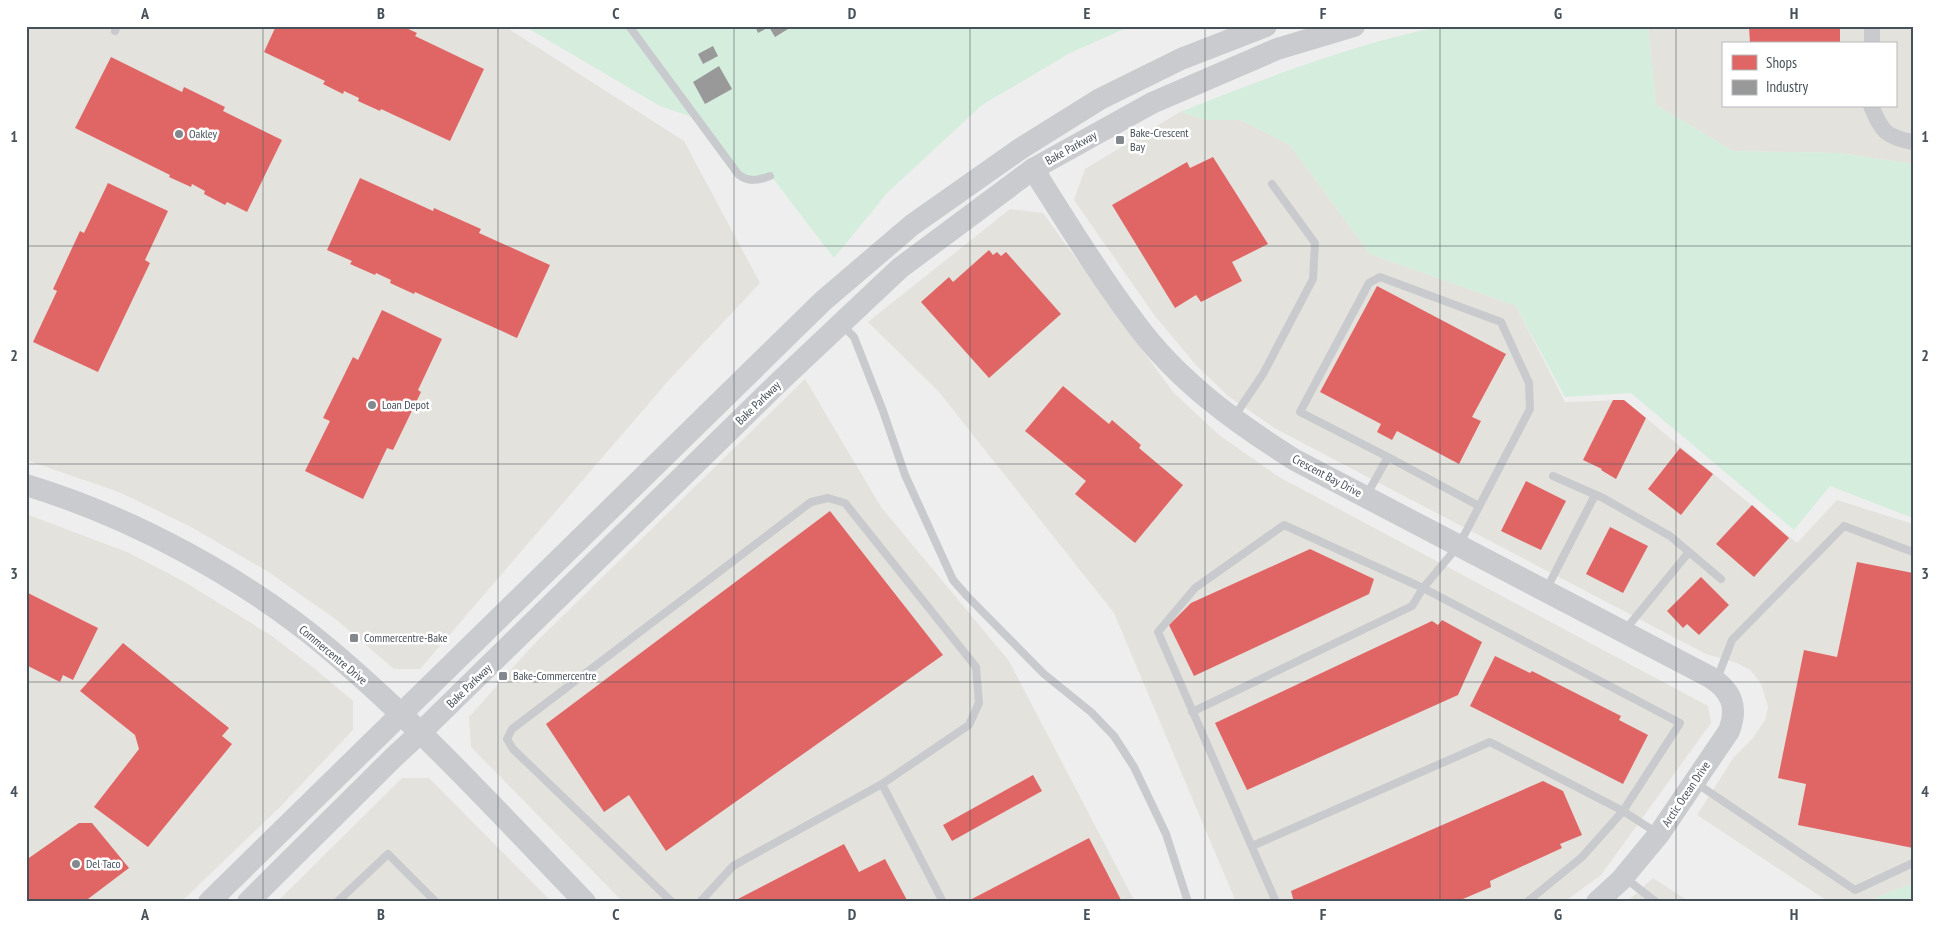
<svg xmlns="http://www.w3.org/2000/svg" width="1939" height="928" font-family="'PT Sans Narrow',sans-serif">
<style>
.commercial{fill:#e4e2dc;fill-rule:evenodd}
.green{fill:#d4eddd}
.shops{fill:#e06666}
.industry{fill:#999}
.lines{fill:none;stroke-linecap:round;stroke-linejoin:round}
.lane{stroke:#c8cacd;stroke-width:8}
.street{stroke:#c8cacd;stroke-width:16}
.secondary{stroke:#c9cbce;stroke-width:22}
.grid{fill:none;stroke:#47515a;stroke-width:1;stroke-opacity:0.55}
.poi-dot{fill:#82888e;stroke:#fff;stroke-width:2}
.labels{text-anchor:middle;stroke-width:5;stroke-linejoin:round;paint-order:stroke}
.poi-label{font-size:12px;fill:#47515a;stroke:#fff;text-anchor:start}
.street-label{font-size:12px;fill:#47515a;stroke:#fff}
.neatline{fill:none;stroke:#47515a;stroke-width:2}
.grid-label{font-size:16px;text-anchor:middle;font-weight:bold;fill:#47515a}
</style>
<rect width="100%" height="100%" fill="#efeeee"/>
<g class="commercial">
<polygon points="26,26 504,26 684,141 760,283 669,380 420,669 394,669 338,621 267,571 191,527 119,492 26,460"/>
<path d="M1648 26H1913V164L1839 153 1733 151 1656 105ZM1723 44H1895V106H1723Z"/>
<polygon points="1180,112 1207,120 1241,120 1290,145 1370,254 1516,306 1565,402 1624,400 1797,543 1837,500 1913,524 1913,883 1866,902 1829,902 1697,815 1734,757 1752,739 1765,720 1768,707 1764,693 1760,682 1750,670 1737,663 1706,654 1276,429 1228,396 1196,365 1155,316 1074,200 1085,169"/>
<polygon points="1010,209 1043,213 1173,392 1219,435 1279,477 1708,706 1711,723 1601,875 1564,902 1236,902 1114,613 939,392 868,322"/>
<polygon points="805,379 881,507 1009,661 1135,902 623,902 471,747 469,717 533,645"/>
<polygon points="26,514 127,552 183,581 272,636 315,669 353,701 353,730 279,808 181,902 26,902"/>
<polygon points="402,778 429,778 552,902 277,902"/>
<polygon points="1653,878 1690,902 1627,902"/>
</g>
<g class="green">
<polygon points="524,26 1131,26 1070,53 982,105 887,193 834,258 771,176 751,180 738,174 698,119 660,106"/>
<path d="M1443 26H1648L1656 105 1733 151 1839 153 1913 164V518L1830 486 1794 530 1631 393 1565 397 1516 306 1370 254 1290 145 1241 120H1207L1180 112C1266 78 1352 44 1443 26Z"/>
<polygon points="1913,883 1913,902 1866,902"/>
</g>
<g class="shops">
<polygon points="276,26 402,26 417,33 415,36 484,69 450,141 381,109 380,111 358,101 359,98 344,91 343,94 323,84 325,81 264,52"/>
<polygon points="1749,26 1838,26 1840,28 1840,44 1750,44"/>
<polygon points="111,57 182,92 184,87 225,107 223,111 282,140 247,212 227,202 225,205 204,194 205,191 192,184 191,187 169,177 170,175 75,128"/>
<polygon points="1213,157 1268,244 1232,262 1242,281 1201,302 1196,295 1175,308 1112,205 1187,162 1190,168"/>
<polygon points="360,178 433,211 434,208 481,229 479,233 550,265 517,338 415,292 414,294 390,283 391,280 376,273 375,275 350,264 352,261 327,250"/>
<polygon points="108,183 168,211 145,260 150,263 98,372 33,342 57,291 53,289 80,231 84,233"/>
<polygon points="989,250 993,255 997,252 1001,256 1006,252 1061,314 989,378 921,302 949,277 953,282"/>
<polygon points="1377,286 1506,354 1472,417 1481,421 1459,464 1397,431 1392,440 1377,432 1381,424 1320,392"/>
<polygon points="382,310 442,339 418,390 421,392 393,450 387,448 363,499 305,471 330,421 323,418 353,357 358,360"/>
<polygon points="1063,386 1109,424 1112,420 1141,445 1139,448 1183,485 1135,543 1075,494 1086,481 1025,431"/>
<polygon points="1613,400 1624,400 1646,418 1616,479 1601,470 1602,469 1583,460"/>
<polygon points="1680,448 1713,474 1681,515 1648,489"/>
<polygon points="1526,481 1566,501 1541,550 1501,531"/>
<polygon points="1752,505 1789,538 1754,577 1716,544"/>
<polygon points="830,511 943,655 666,851 629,795 604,812 546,724"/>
<polygon points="1610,527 1648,546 1623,593 1586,574"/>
<polygon points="1310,549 1374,579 1369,594 1194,676 1169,625 1191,603"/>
<polygon points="1857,562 1913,573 1913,848 1798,825 1806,784 1778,778 1804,650 1837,657"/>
<polygon points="1701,577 1729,605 1699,635 1687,624 1683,628 1667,611"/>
<polygon points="26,592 98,628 73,680 63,675 60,682 26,665"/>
<polygon points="1442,620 1482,642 1458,695 1247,790 1215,723 1432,621 1438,625"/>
<polygon points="123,643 229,728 222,736 232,744 148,847 94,807 139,749 135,735 80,691"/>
<polygon points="1495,656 1530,673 1532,671 1621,716 1619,720 1648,735 1623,784 1470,706"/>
<polygon points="1033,775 1042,791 952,841 943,825"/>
<polygon points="1543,781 1563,791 1582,835 1560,844 1562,848 1490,881 1491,887 1456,902 1294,902 1291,891"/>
<polygon points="79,823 92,823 129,868 84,902 26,902 26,860"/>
<polygon points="1089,838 1122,902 966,902"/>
<polygon points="844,844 859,872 885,859 908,902 737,902 736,900"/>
</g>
<g class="industry">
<polygon points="755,26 793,26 775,37 769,27 758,33"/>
<polygon points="713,46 718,56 703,64 698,54"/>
<polygon points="719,66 732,89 705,104 693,82"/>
</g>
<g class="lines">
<g class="lane">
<path d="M629 26 738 174C748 183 759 180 770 176"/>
<polyline points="115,31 117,26"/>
<polyline points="842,325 854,337 883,411 905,475 953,580 967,596 1044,674 1091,712 1114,736 1134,767 1166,834 1188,902"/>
<polyline points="1234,417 1263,374 1313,279 1315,243 1272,184"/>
<polyline points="1553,476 1603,498 1670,536 1721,579"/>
<polyline points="1366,496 1388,457 1479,506"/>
<polyline points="1547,588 1595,495"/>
<polyline points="1625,630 1689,552"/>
<polyline points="1717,679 1732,640 1844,526 1913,552"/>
<polyline points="1192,712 1412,606 1423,588 1459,545 1530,409 1529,383 1501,322 1380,277 1369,283 1300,412 1388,457"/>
<polyline points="1696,783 1855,890 1913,863"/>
<polyline points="882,784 943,902"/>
<polyline points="1252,846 1490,742 1623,811 1657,833"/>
<polyline points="1625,878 1656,902"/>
<polyline points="337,902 388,854 436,902"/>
<polyline points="672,902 513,749 507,739 512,729 811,502 828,498 845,503 976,667 979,703 969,725 882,784 733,866 700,902"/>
<polyline points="1276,902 1158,632 1195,588 1284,525 1423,588 1680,723 1623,811 1582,857 1527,902"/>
</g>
<g class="street">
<polyline points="1872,44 1872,26"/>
<path d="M1871 106C1882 131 1885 137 1913 142"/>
</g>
<g class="secondary">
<path d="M1033 169C1066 221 1099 275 1136 324 1178 381 1236 423 1295 460L1710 677C1732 691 1738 707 1729 731L1659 834 1621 880 1597 902"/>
<path d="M26 485C132 517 245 578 330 650 421 727 502 816 585 902"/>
<polyline points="209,902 823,301 912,225 1020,149 1100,99 1181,59 1266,26"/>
<polyline points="248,902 394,757 421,732 779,382 900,268 1033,169 1152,103 1277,49 1354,26"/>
</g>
</g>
<path class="grid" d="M263 26V902M498 26V902M734 26V902M970 26V902M1205 26V902M1440 26V902M1676 26V902M26 246H1913M26 464H1913M26 682H1913"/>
<g class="poi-dot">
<circle cx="179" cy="134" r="5"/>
<rect x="1115" y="135" width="10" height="10" rx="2.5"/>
<circle cx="372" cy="405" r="5"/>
<rect x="349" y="633" width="10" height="10" rx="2.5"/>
<rect x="498" y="671" width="10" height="10" rx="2.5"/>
<circle cx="76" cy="864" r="5"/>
</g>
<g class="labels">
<g class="poi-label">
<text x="1130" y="137">Bake-Crescent<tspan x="1130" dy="14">Bay</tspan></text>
<text x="189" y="138">Oakley</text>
<text x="382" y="409">Loan Depot</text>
<text x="364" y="642">Commercentre-Bake</text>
<text x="513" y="680">Bake-Commercentre</text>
<text x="86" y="868">Del Taco</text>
</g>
<g class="street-label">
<text transform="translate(1071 148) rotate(-29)" y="4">Bake Parkway</text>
<text transform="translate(758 403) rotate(-44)" y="4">Bake Parkway</text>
<text transform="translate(1327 476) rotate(28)" y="4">Crescent Bay Drive</text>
<text transform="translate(333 655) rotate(40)" y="4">Commercentre Drive</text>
<text transform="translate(469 686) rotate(-44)" y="4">Bake Parkway</text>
<text transform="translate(1686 794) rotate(-56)" y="4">Arctic Ocean Drive</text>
</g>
</g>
<rect width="1939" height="928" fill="none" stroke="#ffffff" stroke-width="55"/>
<rect x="1722" y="42" width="175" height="65" fill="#ffffff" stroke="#b5b9bd"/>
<rect x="1732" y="55" width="25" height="15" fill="#e06666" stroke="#b5b9bd"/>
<text x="1766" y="68" font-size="15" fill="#47515a">Shops</text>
<rect x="1732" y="80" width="25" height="15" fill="#999999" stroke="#b5b9bd"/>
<text x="1766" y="92" font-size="15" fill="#47515a">Industry</text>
<rect x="28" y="28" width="1884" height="872" class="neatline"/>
<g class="grid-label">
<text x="145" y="19">A</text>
<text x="381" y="19">B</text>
<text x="616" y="19">C</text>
<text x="852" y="19">D</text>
<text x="1087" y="19">E</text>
<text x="1323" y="19">F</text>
<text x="1558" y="19">G</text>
<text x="1794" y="19">H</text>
<text x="14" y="142">1</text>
<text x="1925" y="142">1</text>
<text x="14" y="361">2</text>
<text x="1925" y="361">2</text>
<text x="14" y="579">3</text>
<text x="1925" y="579">3</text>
<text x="14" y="797">4</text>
<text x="1925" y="797">4</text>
<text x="145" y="920">A</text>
<text x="381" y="920">B</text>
<text x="616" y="920">C</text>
<text x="852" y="920">D</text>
<text x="1087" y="920">E</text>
<text x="1323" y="920">F</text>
<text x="1558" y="920">G</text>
<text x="1794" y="920">H</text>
</g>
</svg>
